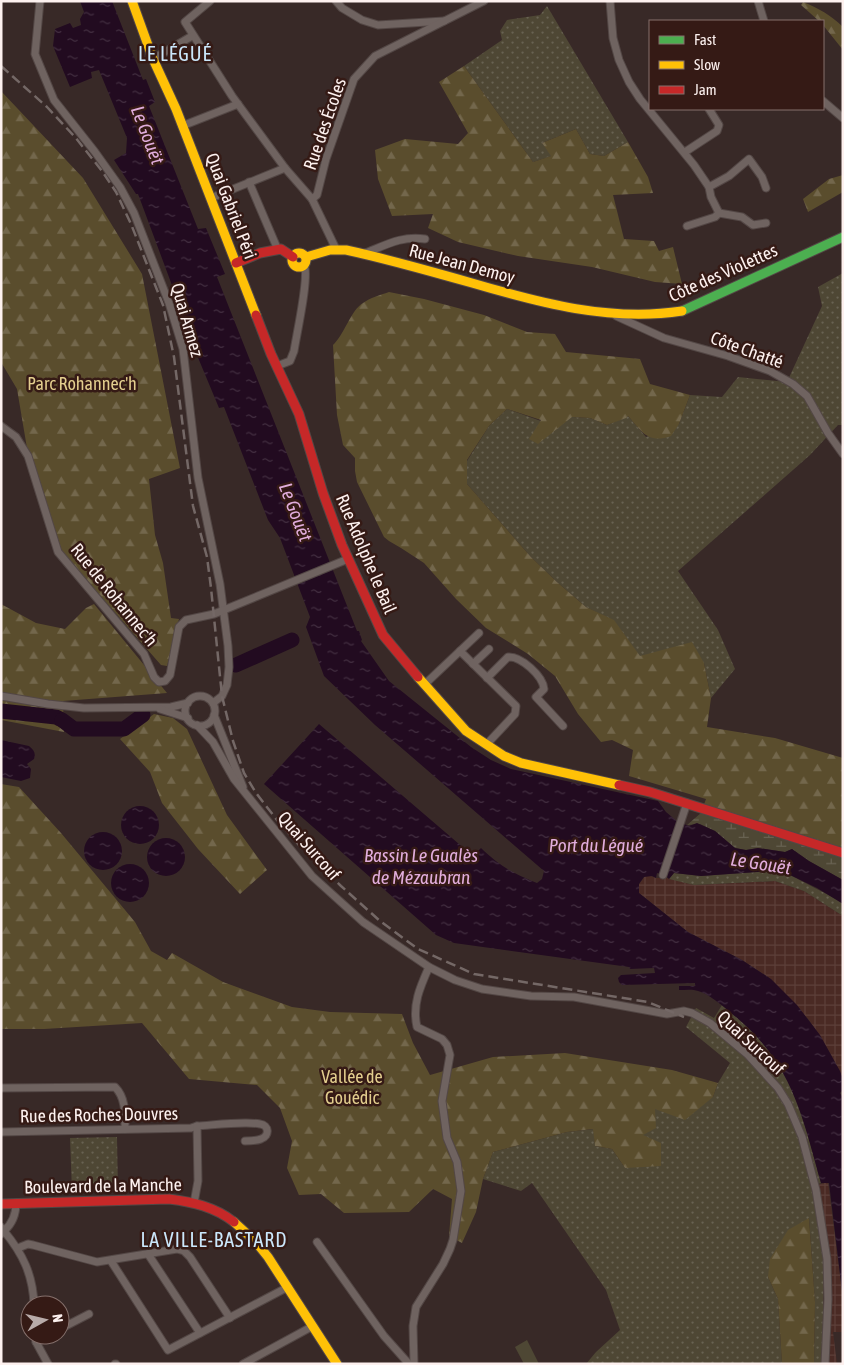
<svg xmlns="http://www.w3.org/2000/svg" width="844" height="1365" font-family="'Asap Condensed',sans-serif">
<style>
.industrial{fill:url(#industrial-grid)}
.grass{fill:url(#grass-dots)}
.forest{fill:url(#forest-firs)}
.wetland{fill:url(#wetland-marsh)}
.pitch{fill:#4e4734}
.water{fill:url(#water-ripples)}
.lines{fill:none;stroke-linecap:round;stroke-linejoin:round}
.river{stroke:#220b20;stroke-width:15}
.street-casing{stroke:#534745;stroke-width:9}
.fast-casing{stroke:#534745;stroke-width:11}
.slow-casing{stroke:#534745;stroke-width:11}
.jam-casing{stroke:#534745;stroke-width:11}
.street{stroke:#6f6360;stroke-width:7}
.fast{stroke:#4caf50;stroke-width:9}
.slow{stroke:#ffc107;stroke-width:9}
.jam{stroke:#c62828;stroke-width:9}
.rail{stroke:#746866;stroke-width:2.5;stroke-dasharray:10 5;stroke-linecap:butt}
.labels{text-anchor:middle;stroke-width:5;stroke-linejoin:round;paint-order:stroke}
.street-label{font-size:18px;fill:#fdf1ef;stroke:#351a15}
.park-label{font-size:18px;fill:#e3ce8e;stroke:#351a15}
.water-label{font-size:19px;font-style:italic;fill:#e1addc;stroke:#351a15}
.quarter-label{font-size:20px;letter-spacing:1px;fill:#cbe7fb;stroke:#351a15}
</style>
<defs>
<pattern id="industrial-grid" width="8" height="8" patternUnits="userSpaceOnUse" patternTransform="scale(1.25)"><rect width="8" height="8" fill="#4a2a24"/><path d="M0 4h8M4 0v8" fill="none" stroke="#5c3f39"/></pattern>
<pattern id="grass-dots" width="8" height="8" patternUnits="userSpaceOnUse" patternTransform="scale(1.25)"><rect width="8" height="8" fill="#4e4734"/><path d="M2 2h.1M6 6h.1" fill="none" stroke="#686252" stroke-width="1.8" stroke-linecap="round"/></pattern>
<pattern id="forest-firs" width="22" height="20" patternUnits="userSpaceOnUse" patternTransform="scale(1.25)"><rect width="22" height="20" fill="#5a4d2d"/><path d="M5 1l3.5 6h-7zM16 11l3.5 6h-7z" fill="#73674c"/></pattern>
<pattern id="wetland-marsh" width="20" height="14" patternUnits="userSpaceOnUse" patternTransform="scale(1.25)"><rect width="20" height="14" fill="#4e4734"/><path d="M1 5h8M5 5V1M11 12h8M15 12V8" fill="none" stroke="#686252"/></pattern>
<pattern id="water-ripples" width="26" height="14" patternUnits="userSpaceOnUse" patternTransform="scale(1.25)"><rect width="26" height="14" fill="#220b20"/><path d="M2 4q2-2 4 0t4 0M15 11q2-2 4 0t4 0" fill="none" stroke="#432f41"/></pattern>
</defs>
<rect width="100%" height="100%" fill="#382927"/>
<g class="industrial">
<polygon points="648,875 656,878 667,878 694,885 775,881 804,891 843,916 843,1079 830,1053 809,1020 771,979 742,960 688,932 639,893 639,884 645,876"/>
<polygon points="828,1182 843,1299 843,1332 833,1332 837,1364 822,1364 824,1294 813,1186"/>
</g>
<g class="grass">
<polygon points="547,6 628,142 604,156 590,154 576,129 542,143 552,156 533,162 464,66 502,40 500,31 507,20 540,15"/>
<polygon points="843,273 843,425 838,425 810,455 678,571 718,630 735,669 711,698 704,663 640,657 614,621 586,607 557,582 531,557 467,484 467,461 489,426 507,409 541,421 572,417 590,418 607,425 628,416 646,437 679,424 690,395 722,397 738,377 787,382 822,306 818,287"/>
<polygon points="770,871 788,874 838,900 843,904 843,916 804,891 775,881 694,885 669,879 674,873 701,876"/>
<path d="M722 1005C738 1018 754 1031 767 1047 798 1087 808 1136 821 1183L813 1186 824 1262 822 1364H814L815 1302 809 1218 768 1277 778 1299 782 1364H586L596 1352 620 1330 606 1290 532 1183 521 1191 483 1179 493 1152 567 1132 594 1129 595 1146 612 1149 625 1168 655 1109 713 1097 718 1083 730 1063 686 1027 696 1008 714 1018Z"/>
<polygon points="117,1137 118,1191 72,1192 70,1138"/>
</g>
<g class="forest">
<path d="M803 2C818 8 831 15 843 27V50L823 25V21H819L801 5Z"/>
<polygon points="464,66 533,162 551,156 542,143 576,129 590,154 604,156 628,142 648,177 653,193 613,195 624,239 654,241 659,251 673,247 682,284 655,282 592,267 518,256 458,242 428,228 433,214 392,216 378,179 375,150 405,139 458,144 468,133 439,82"/>
<polygon points="1,91 83,178 142,274 180,468 149,479 155,535 163,563 171,618 179,619 167,666 161,665 62,552 27,448 17,389 1,362"/>
<polygon points="843,175 843,192 808,212 803,199 829,179"/>
<path d="M389 292 424 299 484 315 527 332 555 334 566 352 640 359 650 384 690 395 679 424 671 436C648 444 642 432 628 416L626 418 607 425 590 418 572 417 538 444 529 439 541 420 507 409 489 426 467 460V484L531 557 557 582 586 607 614 620 640 656 692 642 704 663 711 698 707 727 775 738 843 758V859L833 854 791 840 701 813 706 799 629 776 633 750 612 740 601 742 578 714 555 676 528 654 486 628 456 599 424 563 401 548 389 541 384 537 357 482 355 471V458L343 445 337 415 333 345C344 335 351 310 363 303 370 298 380 295 389 292Z"/>
<polygon points="1,604 36,623 65,629 86,608 94,604 167,693 63,701 64,732 1,720"/>
<polygon points="154,714 173,718 187,729 227,815 267,870 240,894 198,849 162,803 150,772 120,739"/>
<polygon points="1,784 19,787 61,833 135,922 151,951 167,960 172,953 223,982 292,1007 330,1012 402,1014 413,1043 430,1075 493,1057 565,1053 672,1070 718,1083 713,1097 685,1120 655,1109 656,1128 643,1135 661,1143 661,1166 625,1168 612,1149 595,1146 593,1129 567,1132 493,1152 483,1179 476,1212 462,1243 449,1236 452,1199 433,1189 409,1212 344,1213 321,1194 299,1195 287,1168 292,1141 280,1108 257,1085 189,1079 142,1023 44,1029 1,1029"/>
<polygon points="809,1218 815,1302 814,1364 782,1364 778,1299 768,1277 770,1259 788,1230"/>
</g>
<polygon class="wetland" points="701,813 833,854 843,859 843,880 809,861 792,849 785,852 758,848 746,850 735,848 715,831 700,824 687,825"/>
<polygon class="pitch" points="527,1340 539,1364 524,1364 515,1347"/>
<g class="water">
<path d="M80 1H112L143 80 146 79 155 102 149 106 198 229 206 228 225 274 217 277 357 631H359L362 640 361 641 389 681 471 747 491 760 511 769 658 801 666 812 678 822 660 874 657 873 656 878 652 876 644 877 639 884V893L688 932 742 960 771 979 797 1005 820 1035 840 1071 843 1079V1090L840 1093 843 1098V1299L829 1183H821C802 1115 792 1064 736 1017 726 1009 710 994 698 991 693 989 685 990 679 990V986H695V983L622 985 619 982 618 978 621 975 655 973 654 968 630 969 629 967 454 943 436 935 264 784 319 724 473 856 481 848C500 866 512 873 537 883L542 879 544 871 375 725 324 676 306 627 310 617 280 538 268 520 224 407 219 408 189 336 175 298 176 296 138 194H136L114 160 126 153 127 138 99 70 91 72 92 78 70 87 53 46 55 29 70 23 73 28 81 25 80 19 84 12Z"/>
<path d="M1 740 29 746C34 750 36 753 34 759L27 764 31 769 30 778 21 781 1 777Z"/>
<circle cx="140" cy="825" r="19"/>
<polygon points="697,823 715,831 735,848 746,850 758,848 785,852 792,849 809,861 843,880 843,904 817,888 788,874 771,871 701,876 674,873 669,879 666,876 684,824 689,826"/>
<circle cx="103" cy="851" r="19"/>
<circle cx="166" cy="857" r="19"/>
<circle cx="130" cy="883" r="19"/>
</g>
<g class="lines">
<g class="river">
<polyline points="236,665 292,640"/>
<polyline points="1,711 56,717 60,719"/>
<polyline points="62,720 74,729 124,729 143,715"/>
</g>
<g class="street-casing">
<g id="street">
<polyline points="40,1 35,54 54,100 95,152 120,187 134,213 169,303 183,349 198,478 220,584 228,646 229,667 227,685 222,696 213,703"/>
<polyline points="210,1 185,22 232,96 285,168 312,199 336,249"/>
<polyline points="336,1 342,8 362,20 378,25 444,21"/>
<polyline points="610,1 613,38 619,60 629,82 640,99 694,165 709,187 711,197 719,213 715,217 687,226"/>
<polyline points="758,1 764,21"/>
<polyline points="153,59 192,36"/>
<polyline points="823,101 843,118"/>
<polyline points="182,126 238,104"/>
<polyline points="685,152 717,131 719,125 709,109"/>
<polyline points="249,182 278,250"/>
<polyline points="709,187 729,176 749,159 762,177 766,188"/>
<polyline points="211,198 285,168"/>
<polyline points="312,199 317,195 326,159 354,79 375,56 484,1"/>
<polyline points="719,213 742,217 753,225 766,223"/>
<path d="M363 254C384 246 402 235 425 239"/>
<polyline points="616,316 664,338 728,356 770,371 793,384 807,396 828,433 843,454"/>
<path d="M277 366 290 361 294 351C296 337 310 275 304 265"/>
<polyline points="1,426 16,437 28,456 58,552 144,654 154,677 159,682 165,681 170,675 179,627 186,620 214,614 348,559"/>
<polyline points="460,651 516,706 515,714 486,745"/>
<polyline points="473,664 489,649"/>
<path d="M487 678 508 657C521 656 543 676 544 689L536 697 563 726"/>
<polyline points="424,685 479,633"/>
<polyline points="1,696 48,704 84,708 171,707 188,703"/>
<circle cx="200" cy="711" r="15"/>
<polyline points="160,709 188,718"/>
<polyline points="214,715 243,787"/>
<polyline points="197,725 213,742 234,779 312,876 363,922 429,967 455,980 482,989 531,996 574,997 667,1014 684,1011 692,1013 710,1023 747,1054 778,1088 788,1104 802,1137 816,1190 827,1259 828,1299 825,1364"/>
<polyline points="663,875 687,803"/>
<path d="M1 1088 115 1087C126 1098 125 1114 125 1129"/>
<path d="M1 1132 191 1128 197 1126C214 1125 245 1121 260 1124 269 1125 270 1136 261 1139 256 1141 250 1141 245 1141"/>
<polyline points="194,1203 198,1181 197,1126"/>
<path d="M1 1227 4 1231C12 1224 16 1214 16 1203"/>
<path d="M1 1234 4 1231C23 1254 33 1275 34 1305"/>
<polyline points="317,1242 384,1336 409,1364"/>
<polyline points="18,1248 28,1244 33,1245 97,1262 177,1249 184,1251 190,1257 230,1318"/>
<polyline points="148,1254 200,1333"/>
<polyline points="111,1261 168,1350 288,1287"/>
<polyline points="60,1329 89,1314"/>
<polyline points="36,1335 36,1342 48,1364"/>
<polyline points="36,1342 49,1335"/>
<polyline points="115,1364 116,1364"/>
<polyline points="243,1364 313,1326"/>
<path d="M414 1364 413 1326 416 1307 443 1264 450 1249 453 1240 461 1191 457 1162 447 1138 442 1101 450 1055 447 1045 442 1039 417 1027C412 1005 420 987 429 967"/>
</g>
</g>
<g class="fast-casing">
<polyline id="fast" points="682,311 843,237"/>
</g>
<g class="slow-casing">
<g id="slow">
<polyline points="132,1 153,59 176,109 256,315"/>
<circle cx="299" cy="260" r="7"/>
<path d="M306 257 330 250H346C388 259 430 271 472 283 540 303 610 322 682 311"/>
<polyline points="418,677 466,731 504,756 521,763 619,785"/>
<polyline points="234,1222 256,1242 268,1257 337,1364"/>
</g>
</g>
<g class="jam-casing">
<g id="jam">
<polyline points="236,263 260,253 281,249 293,257"/>
<polyline points="256,315 271,354 299,414 323,493 342,545 383,635 418,677"/>
<polyline points="619,785 650,792 843,853"/>
<path d="M1 1204 169 1199C193 1202 215 1207 234 1222"/>
</g>
</g>
<use href="#street" class="street"/>
<use href="#fast" class="fast"/>
<use href="#slow" class="slow"/>
<use href="#jam" class="jam"/>
<polyline class="rail" points="1,66 47,107 75,137 102,171 116,192 131,224 163,305 174,357 193,506 207,557 211,588 222,696 233,741 244,773 256,793 277,820 298,844 341,886 380,921 418,949 474,974 648,1002 684,1017"/>
</g>
<g class="labels">
<g class="street-label">
<text transform="translate(325 124) rotate(-71)" y="6">Rue des Écoles</text>
<text transform="translate(231 206) rotate(69)" y="6">Quai Gabriel Péri</text>
<text transform="translate(462 264) rotate(15)" y="6">Rue Jean Demoy</text>
<text transform="translate(723 273) rotate(-24)" y="6">Côte des Violettes</text>
<text transform="translate(187 320) rotate(74)" y="6">Quai Armez</text>
<text transform="translate(747 350) rotate(20)" y="6">Côte Chatté</text>
<text transform="translate(366 554) rotate(67)" y="6">Rue Adolphe le Bail</text>
<text transform="translate(114 595) rotate(51)" y="6">Rue de Rohannec'h</text>
<text transform="translate(309 846) rotate(49)" y="6">Quai Surcouf</text>
<text transform="translate(751 1043) rotate(43)" y="6">Quai Surcouf</text>
<text transform="translate(99 1115) rotate(-1)" y="6">Rue des Roches Douvres</text>
<text transform="translate(103 1186) rotate(-1)" y="6">Boulevard de la Manche</text>
</g>
<g class="park-label">
<text x="82" y="390">Parc Rohannec'h</text>
<text x="352" y="1083">Vallée de<tspan x="352" dy="21">Gouédic</tspan></text>
</g>
<g class="water-label">
<text transform="translate(148 135) rotate(69)" y="7">Le Gouët</text>
<text transform="translate(296 512) rotate(69)" y="7">Le Gouët</text>
<text x="596" y="852">Port du Légué</text>
<text x="421" y="862">Bassin Le Gualès<tspan x="421" dy="22">de Mézaubran</tspan></text>
<text transform="translate(761 863) rotate(9)" y="7">Le Gouët</text>
</g>
<g class="quarter-label">
<text x="175" y="61">LE LÉGUÉ</text>
<text x="214" y="1247">LA VILLE-BASTARD</text>
</g>
</g>
<rect width="844" height="1365" fill="none" stroke="#fdf1ef" stroke-width="5"/>
<rect x="649" y="20" width="175" height="90" fill="#351a15" stroke="#85706c"/>
<rect x="659" y="36" width="25" height="8" fill="#4caf50" stroke="#85706c"/>
<text x="694" y="45" font-size="15" fill="#fdf1ef">Fast</text>
<rect x="659" y="61" width="25" height="8" fill="#ffc107" stroke="#85706c"/>
<text x="694" y="70" font-size="15" fill="#fdf1ef">Slow</text>
<rect x="659" y="86" width="25" height="8" fill="#c62828" stroke="#85706c"/>
<text x="694" y="95" font-size="15" fill="#fdf1ef">Jam</text>
<g transform="translate(45 1320) rotate(82)"><circle r="24" fill="#351a15" stroke="#85706c"/>
<path d="M0-4L9 19L0 12L-9 19Z" fill="#b8aba9"/>
<text y="-8" font-size="14" font-weight="bold" text-anchor="middle" fill="#fdf1ef">N</text>
</g>
</svg>
